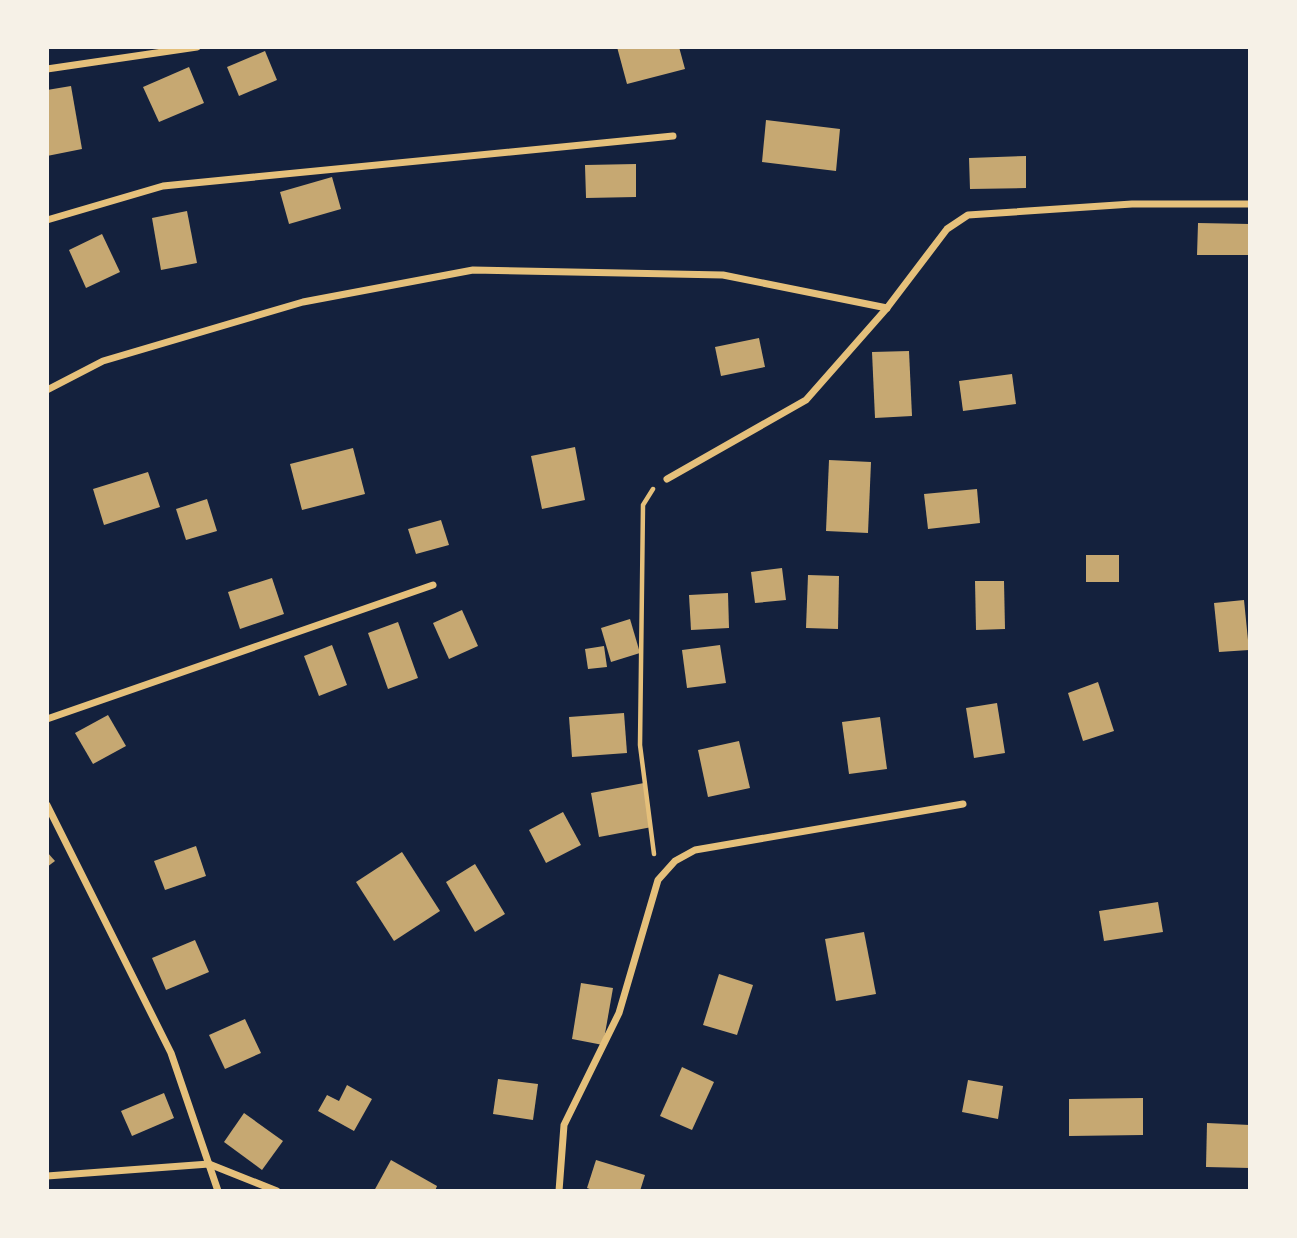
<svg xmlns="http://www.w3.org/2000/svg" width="1297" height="1238" font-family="'IBM Plex Serif',serif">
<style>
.building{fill:#c6a872}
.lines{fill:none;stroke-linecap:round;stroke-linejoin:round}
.path{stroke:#e5c07b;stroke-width:4.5}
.minor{stroke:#e5c07b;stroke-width:7}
</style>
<rect width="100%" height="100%" fill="#14213d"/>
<g class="building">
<polygon points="617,47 679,47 685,69 627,84"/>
<polygon points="265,51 277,80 239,96 227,67"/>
<polygon points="189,67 204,103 159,122 143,87"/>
<polygon points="71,86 82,149 47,156 47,90"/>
<polygon points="766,120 840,129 836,171 762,162"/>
<polygon points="1026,156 1026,188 970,189 969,158"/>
<polygon points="636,164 636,197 586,198 585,165"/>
<polygon points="332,177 341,209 289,224 280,192"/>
<polygon points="187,211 197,263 161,270 152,218"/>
<polygon points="1198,223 1250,224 1250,255 1197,255"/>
<polygon points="102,234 120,272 86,288 69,250"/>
<polygon points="759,338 765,367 721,376 715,347"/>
<polygon points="909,351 912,416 875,418 872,352"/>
<polygon points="1012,374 1016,404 963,411 959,381"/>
<polygon points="575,447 585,500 542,509 531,456"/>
<polygon points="353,448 365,494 302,510 290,464"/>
<polygon points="829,460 871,462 868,533 826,531"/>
<polygon points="148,472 160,507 104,525 93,489"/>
<polygon points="977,489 980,523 928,529 924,494"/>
<polygon points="207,499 217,531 186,540 176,509"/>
<polygon points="441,520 449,545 416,554 408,529"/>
<rect x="1086" y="555" width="33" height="27"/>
<polygon points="782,568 786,600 755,603 751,572"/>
<polygon points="808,575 839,576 838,629 806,628"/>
<polygon points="272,578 284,614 240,629 228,592"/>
<polygon points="975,581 1004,581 1005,629 976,630"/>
<polygon points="728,593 729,628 691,630 689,595"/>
<polygon points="1244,600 1249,650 1219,652 1214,603"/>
<polygon points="462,610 478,646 449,659 433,623"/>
<polygon points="630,619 640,653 611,662 601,628"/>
<polygon points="398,622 418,678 388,689 368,633"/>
<polygon points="332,645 347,685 319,696 304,656"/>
<polygon points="720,645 726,683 687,688 682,650"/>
<polygon points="604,646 607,667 588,669 585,649"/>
<polygon points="1098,682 1114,731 1083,741 1068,693"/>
<polygon points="997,703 1005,753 974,758 966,708"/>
<polygon points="624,713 627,753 572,757 569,717"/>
<polygon points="108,715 126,746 93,764 75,733"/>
<polygon points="880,717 887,769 849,774 842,722"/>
<polygon points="739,741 750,788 708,797 698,750"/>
<polygon points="644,783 652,827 599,837 591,793"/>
<polygon points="563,812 581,845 546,863 529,830"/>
<polygon points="196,846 206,876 165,890 154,861"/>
<polygon points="47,852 55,861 47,867"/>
<polygon points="402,852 440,911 394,941 356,882"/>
<polygon points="475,864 505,914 475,932 446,882"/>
<polygon points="1158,902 1163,932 1104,941 1099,911"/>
<polygon points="864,932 876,994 836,1001 825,939"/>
<polygon points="195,940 209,972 166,990 152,958"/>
<polygon points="719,974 753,985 737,1035 703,1025"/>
<polygon points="581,983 613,988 603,1045 572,1039"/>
<polygon points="245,1019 261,1053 225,1069 209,1035"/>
<polygon points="682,1067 714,1082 692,1130 660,1116"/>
<polygon points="498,1079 538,1084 533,1120 493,1114"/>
<polygon points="968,1080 1003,1086 998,1119 962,1112"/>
<polygon points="347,1085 372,1099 354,1131 318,1111 327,1095 339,1101"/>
<polygon points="164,1093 174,1118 132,1136 121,1111"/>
<polygon points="1143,1098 1143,1135 1069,1136 1069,1099"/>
<polygon points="244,1113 283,1141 262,1170 224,1142"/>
<polygon points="1207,1123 1250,1125 1250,1168 1206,1167"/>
<polygon points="391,1160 437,1186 435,1191 374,1191"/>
<polygon points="596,1160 645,1175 640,1191 595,1191 587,1188"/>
</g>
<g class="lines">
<polyline class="path" points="653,489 643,505 640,745 654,854"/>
<g class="minor">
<polyline points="47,69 197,47"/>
<polyline points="47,220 163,186 673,136"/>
<polyline points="47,390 103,361 303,302 473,270 723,275 887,308"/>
<polyline points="667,479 806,400 887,308 947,229 968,215 1132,204 1250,204"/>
<polyline points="47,719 433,585"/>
<polyline points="47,805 171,1053 218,1191"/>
<polyline points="47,1176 209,1164 277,1191"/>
<polyline points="559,1191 564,1125 619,1013 658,880 675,861 695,850 963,804"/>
</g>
</g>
<rect width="1297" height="1238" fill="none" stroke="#f6f1e7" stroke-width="98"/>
</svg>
